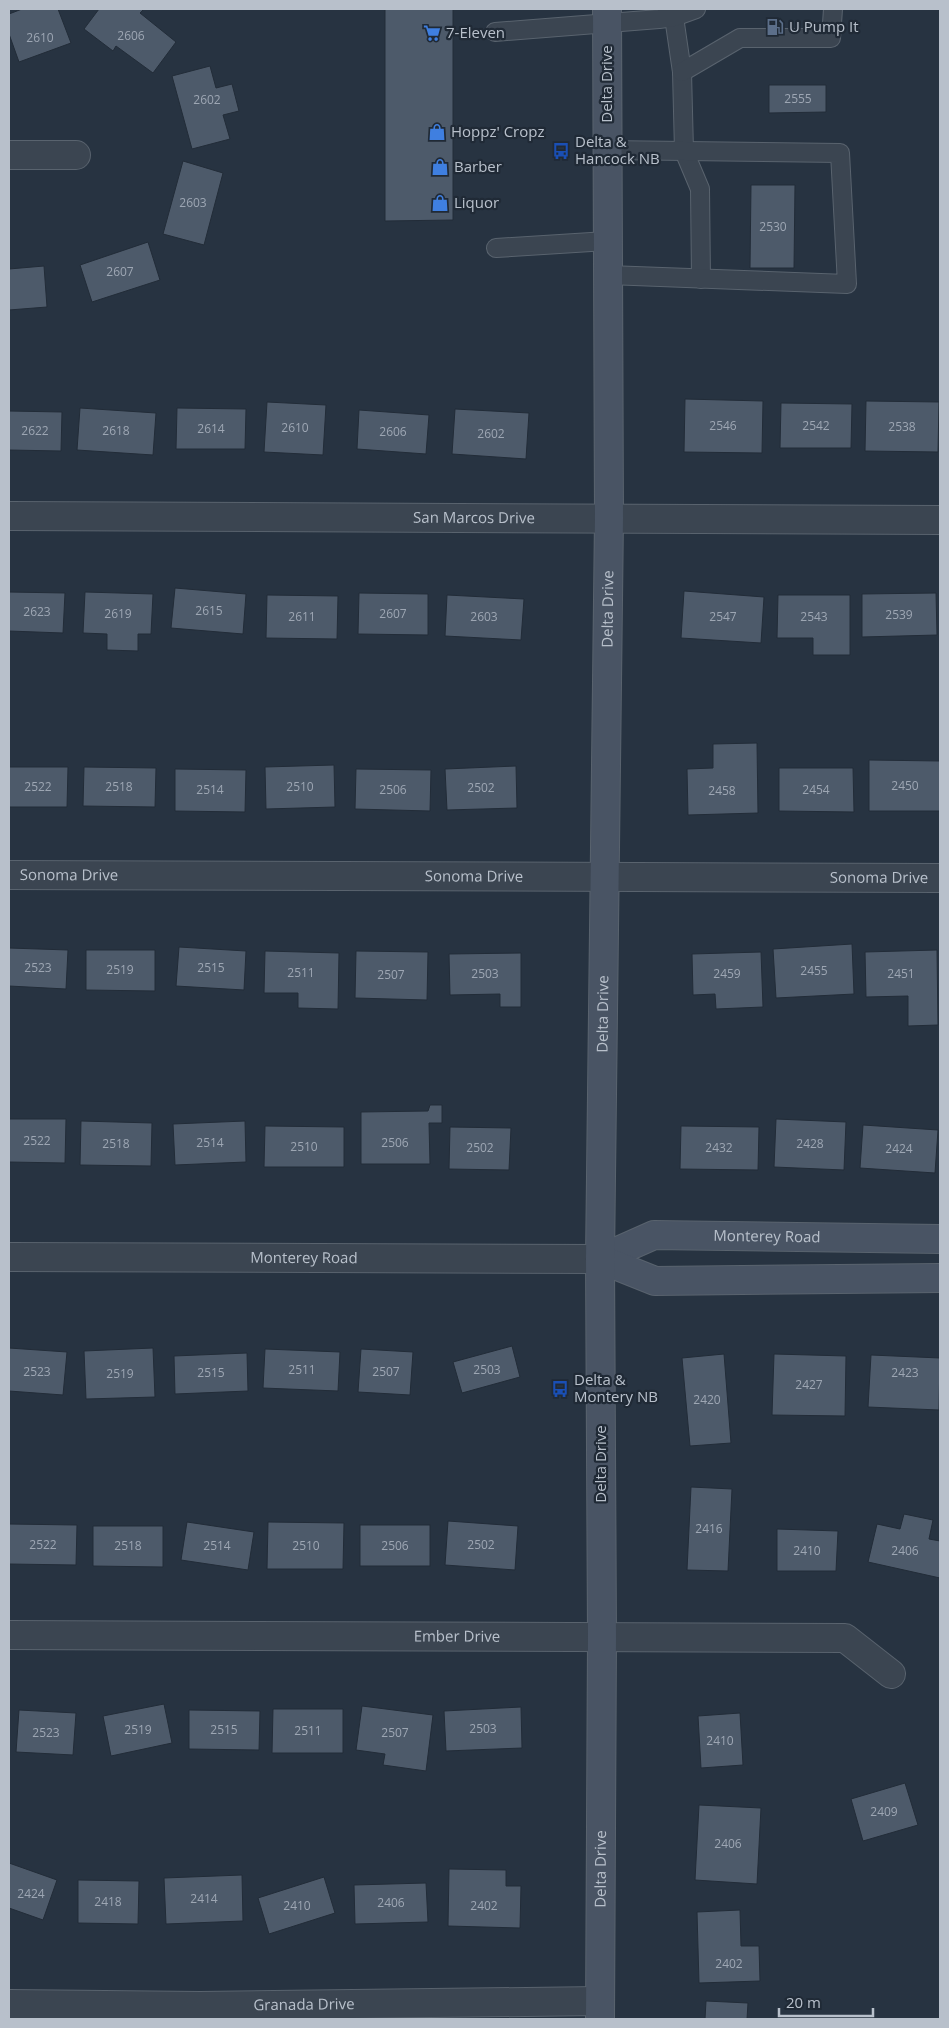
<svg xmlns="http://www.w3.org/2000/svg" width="949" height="2028" font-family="'Open Sans',sans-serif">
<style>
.building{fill:#4d5a6a;stroke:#222c38}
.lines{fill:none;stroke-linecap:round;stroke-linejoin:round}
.lane-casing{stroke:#59636e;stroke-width:20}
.street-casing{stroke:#59636e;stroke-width:30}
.secondary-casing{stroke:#59636e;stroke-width:30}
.lane{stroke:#3b4551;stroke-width:18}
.street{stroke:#3b4551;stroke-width:28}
.secondary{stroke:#495464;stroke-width:28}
.labels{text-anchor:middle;stroke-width:4.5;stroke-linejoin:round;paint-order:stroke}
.number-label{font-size:12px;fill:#9da6b3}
.poi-label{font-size:15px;fill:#b8c0cb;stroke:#202a36;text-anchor:start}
.street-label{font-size:15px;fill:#b8c0cb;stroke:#202a36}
</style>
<rect width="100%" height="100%" fill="#273341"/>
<g class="building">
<polygon points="22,9 58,9 71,43 19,62 9,34 9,14"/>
<polygon points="99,9 144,9 140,13 176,42 153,73 116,46 113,51 84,29"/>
<polygon points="385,9 453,9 453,220 385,221"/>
<polygon points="210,66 216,88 232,84 239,111 223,115 230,139 192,149 172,76"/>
<polygon points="769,85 826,85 826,112 769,113"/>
<polygon points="183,161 223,173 204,245 163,234"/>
<polygon points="751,185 795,185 794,268 750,268"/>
<polygon points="148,242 160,280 92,302 80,265"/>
<polygon points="44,266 47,307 9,310 9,269"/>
<polygon points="685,399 763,401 762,453 684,452"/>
<polygon points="866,401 939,402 938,452 865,451"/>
<polygon points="267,402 326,405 323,455 264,452"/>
<polygon points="781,403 852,404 851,448 780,448"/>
<polygon points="80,408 156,413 153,455 77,450"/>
<polygon points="177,408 246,409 245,449 176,449"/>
<polygon points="455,409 529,413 526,459 452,454"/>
<polygon points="359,410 429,415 426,454 357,449"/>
<polygon points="9,411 62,412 61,451 9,450"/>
<polygon points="175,588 246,594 243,634 171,628"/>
<polygon points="684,591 764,597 761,643 681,638"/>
<polygon points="9,592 65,593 63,633 9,631"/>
<polygon points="85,592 153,594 151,634 138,634 138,651 107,650 107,634 83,633"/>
<polygon points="359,593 428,594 428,635 358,634"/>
<polygon points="936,593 937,635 862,637 862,594"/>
<polygon points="267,595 338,596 337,639 266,638"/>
<polygon points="447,595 524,599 521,640 445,636"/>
<polygon points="778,595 850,595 850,655 813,655 813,638 777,638"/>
<polygon points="757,743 758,813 688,815 687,769 713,768 713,744"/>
<polygon points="869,760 940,761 940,811 869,811"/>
<polygon points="334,765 335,807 266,809 265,767"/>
<polygon points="516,766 517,808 447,810 445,769"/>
<polygon points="9,767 68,767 67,807 9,807"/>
<polygon points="84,767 156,768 155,807 83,806"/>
<polygon points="779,768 853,768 854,812 779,811"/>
<polygon points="175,769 246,770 245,812 175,811"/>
<polygon points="356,769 431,770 430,811 355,809"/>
<polygon points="852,944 854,994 776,998 773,949"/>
<polygon points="179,947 246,951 244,990 176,986"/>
<polygon points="9,948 68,950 66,989 9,986"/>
<polygon points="86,950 155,950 155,991 86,990"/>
<polygon points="937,950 938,1025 908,1026 908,996 866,997 865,952"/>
<polygon points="265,951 339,953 338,1009 298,1008 298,993 264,993"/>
<polygon points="356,951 428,952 427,1000 355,998"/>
<polygon points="761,952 763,1007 716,1009 715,994 693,995 692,954"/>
<polygon points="521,953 521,1007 500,1007 500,994 450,995 449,954"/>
<polygon points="430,1105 442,1105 442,1123 429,1123 430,1164 361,1164 361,1112 428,1111"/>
<polygon points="9,1119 66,1119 65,1163 9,1162"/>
<polygon points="776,1119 846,1122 844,1170 774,1167"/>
<polygon points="81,1121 152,1123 151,1166 80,1165"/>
<polygon points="245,1121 246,1162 175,1165 173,1124"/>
<polygon points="863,1125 938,1130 935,1173 860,1168"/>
<polygon points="265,1126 344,1127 344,1167 264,1167"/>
<polygon points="681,1126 759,1127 758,1170 680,1169"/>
<polygon points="450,1127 511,1128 509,1170 449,1169"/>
<polygon points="512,1346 520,1377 462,1393 453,1362"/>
<polygon points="9,1348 67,1352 63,1395 9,1391"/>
<polygon points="153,1348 155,1397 86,1399 84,1351"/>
<polygon points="265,1349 340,1352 338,1391 263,1388"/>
<polygon points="361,1349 413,1352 410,1395 358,1392"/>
<polygon points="247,1353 248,1391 175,1394 174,1356"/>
<polygon points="724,1354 731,1443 690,1446 682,1358"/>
<polygon points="774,1354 846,1356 845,1416 772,1415"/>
<polygon points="871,1355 940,1358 939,1410 868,1407"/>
<polygon points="691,1487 732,1489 728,1571 687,1570"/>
<polygon points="904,1514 933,1520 929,1539 940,1541 940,1578 868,1562 877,1524 900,1529"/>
<polygon points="448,1521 518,1526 515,1570 445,1565"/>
<polygon points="187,1522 254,1532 248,1570 181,1560"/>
<polygon points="268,1522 344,1523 343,1569 267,1569"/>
<polygon points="9,1524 77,1525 76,1565 9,1564"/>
<rect x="360" y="1525" width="70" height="41"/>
<polygon points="93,1526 163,1526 163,1567 93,1566"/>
<polygon points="777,1529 838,1531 836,1571 777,1571"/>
<polygon points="164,1704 172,1743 111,1756 103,1716"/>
<polygon points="362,1706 433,1715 426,1771 383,1765 385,1754 356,1750"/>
<polygon points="521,1707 522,1748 446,1751 444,1711"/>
<polygon points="273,1709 343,1709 343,1753 272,1753"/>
<polygon points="19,1710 76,1713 73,1755 16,1752"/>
<polygon points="189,1710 260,1711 259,1750 189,1749"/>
<polygon points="740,1713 743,1765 701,1768 698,1716"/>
<polygon points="905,1783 918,1825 863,1841 851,1799"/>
<polygon points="699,1805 761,1808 757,1884 695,1880"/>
<polygon points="9,1863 57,1880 43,1920 9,1908"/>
<polygon points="449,1869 506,1870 506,1886 521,1886 520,1928 448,1926"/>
<polygon points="242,1875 243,1921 166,1924 164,1878"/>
<polygon points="324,1877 335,1913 269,1934 258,1898"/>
<polygon points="78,1880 139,1881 138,1924 78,1923"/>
<polygon points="426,1883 428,1922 355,1924 354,1885"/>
<polygon points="740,1910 741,1946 759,1946 760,1981 699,1983 697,1912"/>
<polygon points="706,2001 748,2003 747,2019 705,2019"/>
</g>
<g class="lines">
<g class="lane-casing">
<g id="lane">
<polyline points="674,17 682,72 684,151 700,189 701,279"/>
<polyline points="495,32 659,19 674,17 696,9"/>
<polyline points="682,72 740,38 831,38 833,9"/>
<polyline points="607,150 840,153 847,284 608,275"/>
<polyline points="496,248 607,241"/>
</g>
</g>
<g class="street-casing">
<g id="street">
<polyline points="9,155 76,155"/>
<path id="s1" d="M9 516 940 520"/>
<path id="s2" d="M9 875 940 878"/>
<path id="s3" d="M9 1257 600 1259"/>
<path id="s4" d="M9 1635 845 1638 891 1674"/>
<path id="s5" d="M9 2004 200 2006 599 2001"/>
</g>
</g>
<g class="secondary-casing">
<g id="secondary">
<path id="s6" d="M600 1259 654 1235 940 1239"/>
<polyline points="600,1259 655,1281 940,1278"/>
<path id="s7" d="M600 2019 602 1637 600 1259 609 518 607 9"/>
</g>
</g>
<use href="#lane" class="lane"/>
<use href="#street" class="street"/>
<use href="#secondary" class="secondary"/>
</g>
<defs>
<g id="fuel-bare" transform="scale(1.35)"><path d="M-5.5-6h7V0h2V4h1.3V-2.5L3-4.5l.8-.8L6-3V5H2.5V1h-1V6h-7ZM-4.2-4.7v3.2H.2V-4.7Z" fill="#5c6f8a" stroke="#202a36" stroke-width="2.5" paint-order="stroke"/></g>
<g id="supermarket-bare" transform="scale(1.35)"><path d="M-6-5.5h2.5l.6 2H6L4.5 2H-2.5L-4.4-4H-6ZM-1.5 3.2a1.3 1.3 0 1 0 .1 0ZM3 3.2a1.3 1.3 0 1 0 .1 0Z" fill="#3f7fe0" stroke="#202a36" stroke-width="2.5" paint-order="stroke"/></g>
<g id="shop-bare" transform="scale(1.35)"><path d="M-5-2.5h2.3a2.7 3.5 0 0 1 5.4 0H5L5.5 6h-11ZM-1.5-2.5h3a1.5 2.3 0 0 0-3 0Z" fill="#3f7fe0" stroke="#202a36" stroke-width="2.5" paint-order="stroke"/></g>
<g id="bus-bare" transform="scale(1.35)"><path d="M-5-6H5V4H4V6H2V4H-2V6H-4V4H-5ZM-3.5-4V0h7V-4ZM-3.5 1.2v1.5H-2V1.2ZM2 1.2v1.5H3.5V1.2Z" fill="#1a4fb4" stroke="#202a36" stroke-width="2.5" paint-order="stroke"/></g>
</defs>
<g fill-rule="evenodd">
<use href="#fuel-bare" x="775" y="27"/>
<use href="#supermarket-bare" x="432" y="33"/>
<use href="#shop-bare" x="437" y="132"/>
<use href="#bus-bare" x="561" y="151"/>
<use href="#shop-bare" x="440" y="167"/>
<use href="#shop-bare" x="440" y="203"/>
<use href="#bus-bare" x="560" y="1389"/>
</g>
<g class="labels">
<g class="number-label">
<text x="131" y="40">2606</text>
<text x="40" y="42">2610</text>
<text x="798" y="103">2555</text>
<text x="207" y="104">2602</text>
<text x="193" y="207">2603</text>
<text x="773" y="231">2530</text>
<text x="120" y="276">2607</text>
<text x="723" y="430">2546</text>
<text x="816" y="430">2542</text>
<text x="902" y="431">2538</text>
<text x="295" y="432">2610</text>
<text x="211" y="433">2614</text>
<text x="35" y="435">2622</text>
<text x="116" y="435">2618</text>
<text x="393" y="436">2606</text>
<text x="491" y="438">2602</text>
<text x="209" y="615">2615</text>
<text x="37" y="616">2623</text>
<text x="118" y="618">2619</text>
<text x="393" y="618">2607</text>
<text x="899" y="619">2539</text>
<text x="302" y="621">2611</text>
<text x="484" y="621">2603</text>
<text x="723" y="621">2547</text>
<text x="814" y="621">2543</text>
<text x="905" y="790">2450</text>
<text x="38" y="791">2522</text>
<text x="119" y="791">2518</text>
<text x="300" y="791">2510</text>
<text x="481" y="792">2502</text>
<text x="210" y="794">2514</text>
<text x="393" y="794">2506</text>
<text x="816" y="794">2454</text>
<text x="722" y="795">2458</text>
<text x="38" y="972">2523</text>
<text x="211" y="972">2515</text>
<text x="120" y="974">2519</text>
<text x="814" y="975">2455</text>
<text x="301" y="977">2511</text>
<text x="485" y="978">2503</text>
<text x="727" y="978">2459</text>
<text x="901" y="978">2451</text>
<text x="391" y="979">2507</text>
<text x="37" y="1145">2522</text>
<text x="210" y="1147">2514</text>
<text x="395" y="1147">2506</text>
<text x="116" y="1148">2518</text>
<text x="810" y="1148">2428</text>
<text x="304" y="1151">2510</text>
<text x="480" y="1152">2502</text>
<text x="719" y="1152">2432</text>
<text x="899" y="1153">2424</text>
<text x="302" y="1374">2511</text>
<text x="487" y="1374">2503</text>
<text x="37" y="1376">2523</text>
<text x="386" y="1376">2507</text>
<text x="211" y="1377">2515</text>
<text x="905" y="1377">2423</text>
<text x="120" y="1378">2519</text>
<text x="809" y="1389">2427</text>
<text x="707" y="1404">2420</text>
<text x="709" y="1533">2416</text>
<text x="43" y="1549">2522</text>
<text x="481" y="1549">2502</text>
<text x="128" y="1550">2518</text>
<text x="217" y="1550">2514</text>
<text x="306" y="1550">2510</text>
<text x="395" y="1550">2506</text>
<text x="807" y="1555">2410</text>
<text x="905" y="1555">2406</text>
<text x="483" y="1733">2503</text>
<text x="138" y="1734">2519</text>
<text x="224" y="1734">2515</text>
<text x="308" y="1735">2511</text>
<text x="46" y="1737">2523</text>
<text x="395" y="1737">2507</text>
<text x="720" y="1745">2410</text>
<text x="884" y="1816">2409</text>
<text x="728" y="1848">2406</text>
<text x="31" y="1898">2424</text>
<text x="204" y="1903">2414</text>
<text x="108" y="1906">2418</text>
<text x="391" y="1907">2406</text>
<text x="297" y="1910">2410</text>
<text x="484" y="1910">2402</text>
<text x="729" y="1968">2402</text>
</g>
<g class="poi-label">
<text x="789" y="32">U Pump It</text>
<text x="446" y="38">7-Eleven</text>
<text x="451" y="137">Hoppz' Cropz</text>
<text x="575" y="147">Delta &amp;<tspan x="575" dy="17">Hancock NB</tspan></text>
<text x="454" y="172">Barber</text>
<text x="454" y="208">Liquor</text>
<text x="574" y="1385">Delta &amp;<tspan x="574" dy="17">Montery NB</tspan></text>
</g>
<g class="street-label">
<text transform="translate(607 84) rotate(-90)" y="5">Delta Drive</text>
<text dy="5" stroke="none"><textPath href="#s1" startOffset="465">San Marcos Drive</textPath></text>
<text dy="5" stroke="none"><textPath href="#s7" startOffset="1410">Delta Drive</textPath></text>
<text dy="5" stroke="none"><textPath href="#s2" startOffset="60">Sonoma Drive</textPath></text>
<text dy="5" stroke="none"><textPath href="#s2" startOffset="465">Sonoma Drive</textPath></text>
<text dy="5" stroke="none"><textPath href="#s2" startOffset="870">Sonoma Drive</textPath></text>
<text dy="5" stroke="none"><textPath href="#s7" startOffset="1005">Delta Drive</textPath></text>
<text dy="5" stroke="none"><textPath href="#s6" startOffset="172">Monterey Road</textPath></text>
<text dy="5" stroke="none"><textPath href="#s3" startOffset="295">Monterey Road</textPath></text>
<text transform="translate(601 1464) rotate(-90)" y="5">Delta Drive</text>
<text dy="5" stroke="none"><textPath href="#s4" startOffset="448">Ember Drive</textPath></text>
<text dy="5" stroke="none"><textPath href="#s7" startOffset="150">Delta Drive</textPath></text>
<text dy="5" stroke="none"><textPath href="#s5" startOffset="295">Granada Drive</textPath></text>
</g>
</g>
<rect width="949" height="2028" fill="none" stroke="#b8c0cb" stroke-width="20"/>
<path d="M779 2008v8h94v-8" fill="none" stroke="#b8c0cb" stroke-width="2.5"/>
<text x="786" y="2008" font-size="15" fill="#b8c0cb" stroke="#202a36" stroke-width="4" paint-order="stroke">20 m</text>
</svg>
